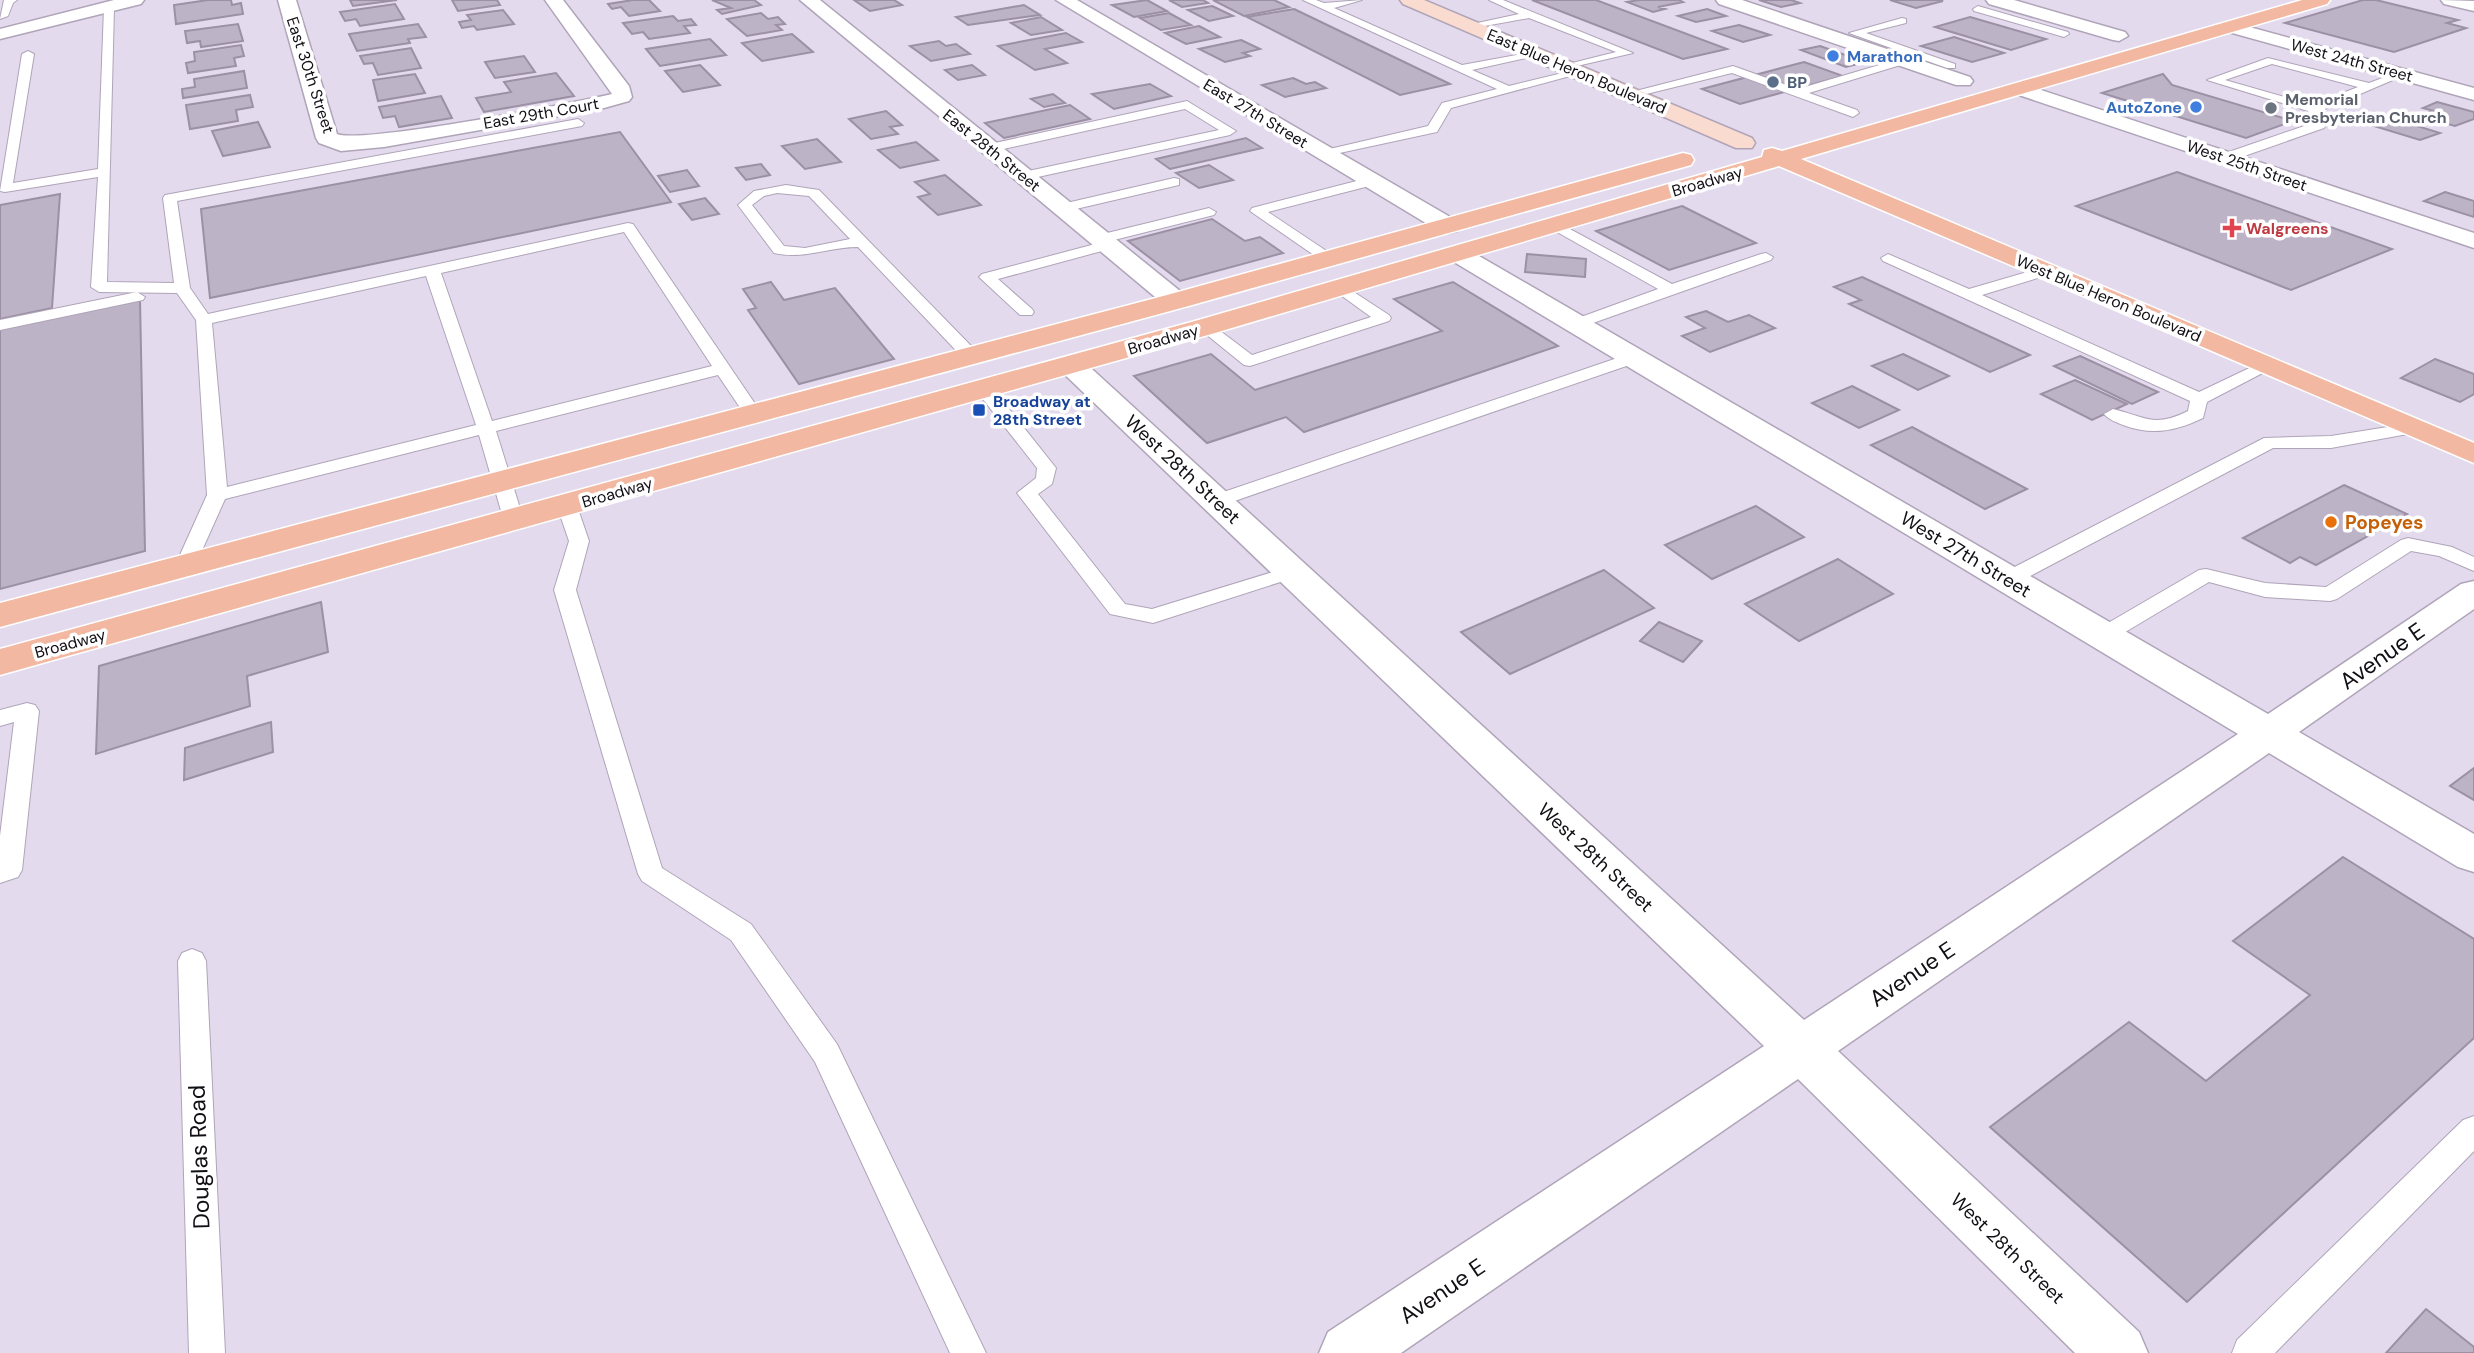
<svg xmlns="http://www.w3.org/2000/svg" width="2474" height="1353" font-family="'DM Sans',sans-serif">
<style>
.building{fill:#bdb3c7;stroke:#9b90a4;stroke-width:2}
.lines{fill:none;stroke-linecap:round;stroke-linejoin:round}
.lane-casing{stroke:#afa4b8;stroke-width:2}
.street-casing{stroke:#afa4b8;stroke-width:3}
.secondary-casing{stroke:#afa4b8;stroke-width:3}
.primary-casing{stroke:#fff;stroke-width:3}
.lane{fill:#fff;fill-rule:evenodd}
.street{fill:#fff;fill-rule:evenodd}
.secondary{fill:#f9dbd0;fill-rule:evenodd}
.primary{fill:#f2b8a1;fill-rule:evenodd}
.shop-dot{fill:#3f7fe0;stroke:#fff;stroke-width:2.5}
.service-dot{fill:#5c6f8a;stroke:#fff;stroke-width:2.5}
.worship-dot{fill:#6b7280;stroke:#fff;stroke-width:2.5}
.health-dot{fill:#e0444e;stroke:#fff;stroke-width:2.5}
.transit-dot{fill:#1a4fb4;stroke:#fff;stroke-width:2.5}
.food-dot{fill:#e8710a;stroke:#fff;stroke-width:2.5}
.labels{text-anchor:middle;stroke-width:7;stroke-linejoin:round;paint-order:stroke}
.far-shop-label{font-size:16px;font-weight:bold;fill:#366cbe;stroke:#fff;text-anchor:start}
.far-street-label{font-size:16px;fill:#110e14;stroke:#fff}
.far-service-label{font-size:16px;font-weight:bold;fill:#4e5e75;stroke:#fff;text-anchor:start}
.far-worship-label{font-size:16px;font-weight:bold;fill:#5b616d;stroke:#fff;text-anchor:start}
.far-health-label{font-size:16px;font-weight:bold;fill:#be3a42;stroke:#fff;text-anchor:start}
.far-transit-label{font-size:16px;font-weight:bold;fill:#164399;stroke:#fff;text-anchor:start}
.street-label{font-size:19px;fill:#110e14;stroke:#fff}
.food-label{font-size:19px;font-weight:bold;fill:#c56008;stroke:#fff;text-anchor:start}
.near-street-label{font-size:23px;fill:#110e14;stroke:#fff}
</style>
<rect width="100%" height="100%" fill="#e4daee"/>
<g class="building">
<polygon points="208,0 231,0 232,5 241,3 243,14 176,24 174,5"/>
<polygon points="350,0 397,0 353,6"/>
<polygon points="452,0 497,0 500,5 458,11"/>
<polygon points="633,0 649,0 660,11 629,16 621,7 612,9 608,4"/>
<polygon points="712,0 754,0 761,5 722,14 717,10 731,8"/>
<polygon points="854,0 894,0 902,5 870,11"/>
<polygon points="1147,0 1167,11 1134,17 1112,5"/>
<polygon points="1169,0 1203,0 1208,3 1182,7"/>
<polygon points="1213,0 1274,0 1289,7 1244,16"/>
<polygon points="1532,0 1596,0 1727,49 1683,59"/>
<polygon points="1639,0 1679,0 1683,2 1658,7 1665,9 1653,12 1627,2"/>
<polygon points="1759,0 1791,0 1800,3 1781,7"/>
<polygon points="1890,0 1939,0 1943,1 1916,8"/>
<polygon points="2363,0 2376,0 2458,20 2447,23 2466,28 2394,52 2285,23"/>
<polygon points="395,4 404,19 360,26 356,19 345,21 340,12"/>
<polygon points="1024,5 1040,15 968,25 956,17"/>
<polygon points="1212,6 1233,16 1209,21 1188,10"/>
<polygon points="1294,9 1450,84 1400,95 1247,17"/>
<polygon points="1707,9 1726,16 1696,22 1678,16"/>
<polygon points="503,10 514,24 477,30 474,26 462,28 459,22 471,20 467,15"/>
<polygon points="761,13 768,19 778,17 785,24 776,25 782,30 747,36 727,19"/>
<polygon points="1169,13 1191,25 1161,30 1140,18"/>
<polygon points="673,16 678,21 691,19 696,25 684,26 690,33 649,39 643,32 632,34 623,23"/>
<polygon points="1041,17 1062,30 1031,35 1011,23"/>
<polygon points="1970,17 2046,39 2011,50 1935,27"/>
<polygon points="238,24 243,41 201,47 200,41 187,43 185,31"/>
<polygon points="418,24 426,37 408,39 410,43 357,51 349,34"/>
<polygon points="1739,25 1770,35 1743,42 1712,31"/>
<polygon points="1199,26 1220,37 1186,44 1165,33"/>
<polygon points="1066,33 1082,42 1045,49 1067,63 1035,70 998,46"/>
<polygon points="792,34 813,52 762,61 742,43"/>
<polygon points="1954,37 2004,53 1972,62 1921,46"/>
<polygon points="710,39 726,55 660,66 646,49"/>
<polygon points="1241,40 1260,49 1243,53 1250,56 1225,62 1199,49"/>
<polygon points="939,41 946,46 956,44 970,54 931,61 910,46"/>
<polygon points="241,45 244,56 234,58 236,66 188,73 186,63 195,61 194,52"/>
<polygon points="1820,46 1865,62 1846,67 1801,50"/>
<polygon points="411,48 421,68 378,75 373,63 364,64 360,56"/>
<polygon points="524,56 535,72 495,78 485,62"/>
<polygon points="1804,62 1843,76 1740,104 1702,89"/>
<polygon points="700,65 720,85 683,92 665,71"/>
<polygon points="972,65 985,75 958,80 945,70"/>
<polygon points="244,71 247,88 183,98 182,89 195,87 194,79"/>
<polygon points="556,73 574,96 484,112 476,98 511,92 504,82"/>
<polygon points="415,74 425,93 378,101 373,80"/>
<polygon points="2163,74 2172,85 2293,121 2246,138 2102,93"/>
<polygon points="1293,78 1306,84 1315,82 1326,88 1285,97 1262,85"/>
<polygon points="1150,84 1171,96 1114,109 1092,94"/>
<polygon points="1053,94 1065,103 1044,107 1031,99"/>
<polygon points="250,95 253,107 236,110 238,121 190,129 186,105"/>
<polygon points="441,96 452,118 399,127 395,116 383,118 379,107"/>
<polygon points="2437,102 2474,112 2474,119 2455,126 2419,116 2434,111 2423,108"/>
<polygon points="1070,105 1090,119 1004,138 985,123"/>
<polygon points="886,111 902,125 890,127 898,134 871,139 849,119"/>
<polygon points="2385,116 2440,133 2420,140 2364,123"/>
<polygon points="258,122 270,147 223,156 212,131"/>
<polygon points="620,132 671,202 210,298 201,209"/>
<polygon points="1246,138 1262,148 1170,169 1156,159"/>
<polygon points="817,139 841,162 805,169 782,146"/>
<polygon points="916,142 938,160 900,168 878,150"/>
<polygon points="761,164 770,175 746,180 736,168"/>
<polygon points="1209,165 1233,180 1199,188 1176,173"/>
<polygon points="687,170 699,186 670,192 658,176"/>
<polygon points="2177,172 2392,249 2291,290 2076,206"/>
<polygon points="945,175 981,205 938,215 918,197 930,194 915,182"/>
<polygon points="2445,192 2474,201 2474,217 2424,201"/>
<polygon points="60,194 52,308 0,319 0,205"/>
<polygon points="705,198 719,214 692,220 679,204"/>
<polygon points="1682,206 1756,243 1669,270 1596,231"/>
<polygon points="1212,219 1245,241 1260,237 1283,253 1180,281 1128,241"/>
<polygon points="1527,254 1586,259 1585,277 1525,272"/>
<polygon points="1862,277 2030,355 1990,372 1849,304 1861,300 1834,287"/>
<polygon points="771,282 784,300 835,288 894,359 799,384 748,310 756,308 743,289"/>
<polygon points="1453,282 1558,346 1304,432 1286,417 1207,443 1134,376 1211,354 1255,390 1442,331 1394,299"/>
<polygon points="140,300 145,551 0,589 0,329"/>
<polygon points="1706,311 1728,322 1749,315 1775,328 1710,352 1682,336 1705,328 1686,317"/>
<polygon points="1903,354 1949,376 1918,390 1872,366"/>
<polygon points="2080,356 2158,392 2132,404 2054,366"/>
<polygon points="2435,359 2474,374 2474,394 2460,402 2401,378"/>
<polygon points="2075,380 2127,404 2092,420 2041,394"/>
<polygon points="1852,386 1899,410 1859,428 1812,403"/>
<polygon points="1912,427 2027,489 1985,509 1871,445"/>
<polygon points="2344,485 2407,514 2316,565 2300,557 2290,563 2243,538"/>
<polygon points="1756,506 1804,537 1712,579 1665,545"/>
<polygon points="1838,559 1893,594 1799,641 1745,604"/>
<polygon points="1604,570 1654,608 1510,674 1461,632"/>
<polygon points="321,602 328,652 247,676 250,706 96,754 99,666"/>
<polygon points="1659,622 1702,641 1683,662 1640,641"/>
<polygon points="271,722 273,752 184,780 185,748"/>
<polygon points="2474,768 2474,800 2450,786"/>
<polygon points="2343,857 2474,939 2474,1038 2187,1302 1990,1127 2129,1022 2206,1081 2310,995 2233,941"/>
<polygon points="2426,1309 2474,1347 2474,1353 2386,1353"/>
</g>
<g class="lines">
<g class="lane-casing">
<g id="lane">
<polygon points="4,0 17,0 13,3 8,16 0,19"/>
<polygon points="1303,0 1316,0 1324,3 1362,0 1334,8 1462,65 1539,51 1539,55 1472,70 1509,86 1579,69 1585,72 1451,108 1437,132 1321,157 1321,151 1428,126 1442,103 1497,89"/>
<polygon points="1489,0 1503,0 1633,53 1564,69 1564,65 1616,52 1529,18 1468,29 1468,25 1519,14"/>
<path d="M109 5 114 8 107 282 174 283 163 198 165 195 578 119 584 123 582 126 177 201 190 288 208 314 628 223 633 224 762 414 759 418H747L718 375 496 431 524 521 521 525H507L504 521 479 435 225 499 195 566 192 570H178L175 566 207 495 196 320 177 293 99 292 91 287 98 177 5 192 0 191 22 54 28 51 34 54 13 183 98 169 104 8ZM624 232 712 366 492 421 441 273ZM426 276 476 425 227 487 212 323Z"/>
<polygon points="1978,6 2068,32 2069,34 2064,37 1974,11 1973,9"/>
<polygon points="1902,18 1906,19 1906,23 1866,33 1955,64 1955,68 1947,68 1849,33"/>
<polygon points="1903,58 1909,61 1907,63 1809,93 1857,110 1859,113 1853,117 1732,73 1630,98 1624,94 1733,66 1798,89"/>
<path d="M2268 58 2369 83 2401 71 2407 74 2320 111 2326 125 2324 128 2230 161H2220V155L2313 123 2308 111 2207 80ZM2272 64 2358 87 2312 105 2225 80Z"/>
<polygon points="1187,101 1236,131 1230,135 1024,180 1019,179 1019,173 1219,130 1185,109 990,152 984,148 990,144"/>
<polygon points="1372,177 1377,178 1377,184 1268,212 1334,256 1336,259 1334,262 1324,262 1250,211 1252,208"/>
<polygon points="1174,178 1179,179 1179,185 1063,212 1056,208 1058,205"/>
<path d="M786 185 819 190 977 352 979 356 977 360H965L858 247C829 247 803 260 774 253L738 205 754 191ZM777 193 809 196 850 239 805 248 784 246 752 205 764 196Z"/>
<polygon points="1209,208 1216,212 1214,215 1110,241 1115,245 1113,248 998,279 1032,309 1034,312 1032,315 1020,315 979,277 982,274 1099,243 1093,239 1095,236"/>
<polygon points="1555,221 1672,284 1761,254 1766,253 1773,257 1771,260 1576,329 1568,324 1570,321 1658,289 1550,228 1548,225"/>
<path d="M1888 254 1969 289 2041 268H2051L2054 271 2051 274 1982 295 2199 392 2262 362 2268 361 2276 366 2207 402 2203 418C2176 431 2152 436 2123 425 2116 422 2109 420 2104 414L2113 409C2146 417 2154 428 2188 411L2190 401 1883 261 1881 258Z"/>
<polygon points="1340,283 1389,315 1391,318 1389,321 1250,366 1244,365 1197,327 1199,324 1211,324 1252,355 1371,317 1335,291 1332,288 1335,285"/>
<polygon points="137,292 145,297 143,300 0,330 0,320"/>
<polygon points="1632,353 1638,354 1640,358 1638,362 1223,505 1209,505 1206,501 1209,497"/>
<polygon points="984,384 990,385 1056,468 1052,484 1038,494 1125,604 1152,609 1292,566 1299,568 1302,572 1299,576 1153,623 1110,614 1017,493 1036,478 1037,468 975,389"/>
<polygon points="2413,423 2419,424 2422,428 2419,432 2331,448 2273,448 2015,584 2001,584 1998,579 2001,574 2264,438 2331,436"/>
<polygon points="567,500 577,506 589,541 576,590 662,868 751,924 837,1044 986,1353 950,1353 815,1062 731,940 642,881 638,874 554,590 569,541 557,506"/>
<polygon points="2408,538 2452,547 2474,557 2474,571 2439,556 2411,551 2337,599 2330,601 2265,597 2209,582 2112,640 2096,640 2093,635 2096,630 2199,570 2206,569 2265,583 2326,587 2401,540"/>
<polygon points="27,703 35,705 39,711 22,870 18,877 0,883 0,836 14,722 0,726 0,710"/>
<polygon points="192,949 202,953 206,961 225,1353 189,1353 178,961 182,953"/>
<polygon points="2474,1116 2474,1151 2275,1353 2232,1353 2237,1340 2463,1120"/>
</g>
</g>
<g class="street-casing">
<g id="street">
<polygon points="114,0 144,0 141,4 0,39 0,29"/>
<path d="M278 0H296L337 134C360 144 576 103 612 94L545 0H563L629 86 632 97 629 101 604 108 384 147 341 151 319 143 316 138Z"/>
<polygon points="800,0 820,0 1185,295 1189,301 1185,307 1176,309 1167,307"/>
<polygon points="1056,0 1077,0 1457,221 1460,226 1457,231 1448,233 1439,231"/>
<polygon points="1716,0 1742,0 1970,77 1973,81 1970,85 1956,85 1719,4"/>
<polygon points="1986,0 2014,0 2125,32 2128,36 2119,41 2113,40 1989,4"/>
<polygon points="2441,0 2474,1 2474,11 2444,4"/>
<polygon points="2231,22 2474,88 2474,100 2225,31 2222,27 2225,23"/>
<polygon points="2020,83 2474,233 2474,248 2013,93 2010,89 2013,85"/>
<polygon points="1458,246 1467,249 2268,714 2461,584 2474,581 2474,609 2299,732 2474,834 2474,872 2458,867 2269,753 1838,1051 2139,1332 2148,1353 2075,1353 1798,1079 1401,1353 1319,1353 1328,1332 1764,1046 1061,371 1057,365 1061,359 1071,356 1081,359 1804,1020 2238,734 1449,259 1445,254 1449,249"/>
</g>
</g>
<g class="secondary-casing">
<polygon id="secondary" points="1400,0 1424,0 1752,138 1755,143 1752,148 1736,148 1403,4"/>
</g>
<g class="primary-casing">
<g id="primary">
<polygon points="2302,0 2330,0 2327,4 1801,159 2474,443 2474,463 1779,166 1215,333 0,675 0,649 1195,321 1762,157 1764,150 1772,148 1782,151"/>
<polygon points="1683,153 1691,155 1694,160 1691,165 1185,307 0,627 0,603 1167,295"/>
</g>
</g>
<use href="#lane" class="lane"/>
<use href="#street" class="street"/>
<use href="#secondary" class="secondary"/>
<use href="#primary" class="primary"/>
</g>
<g class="shop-dot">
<circle cx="1833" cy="56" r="7"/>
<circle cx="2196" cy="107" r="7"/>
</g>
<circle class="service-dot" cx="1773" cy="82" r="7"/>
<circle class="worship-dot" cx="2271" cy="108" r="7"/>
<path class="health-dot" d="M2228.5 217.5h7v7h7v7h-7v7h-7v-7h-7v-7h7z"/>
<rect class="transit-dot" x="972" y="403" width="14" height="14" rx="3.5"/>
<circle class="food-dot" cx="2331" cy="522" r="7"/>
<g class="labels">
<g class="far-shop-label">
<text x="1847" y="62">Marathon</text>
<text x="2182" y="113" text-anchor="end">AutoZone</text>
</g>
<g class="far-street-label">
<text transform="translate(2352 60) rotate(15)" y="6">West 24th Street</text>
<text transform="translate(1577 71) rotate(23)" y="6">East Blue Heron Boulevard</text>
<text transform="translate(311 75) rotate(72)" y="6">East 30th Street</text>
<text transform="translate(541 113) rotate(-10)" y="6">East 29th Court</text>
<text transform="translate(1256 113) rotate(31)" y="6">East 27th Street</text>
<text transform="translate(992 150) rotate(39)" y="6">East 28th Street</text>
<text transform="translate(2247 165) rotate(19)" y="6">West 25th Street</text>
<text transform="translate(1707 181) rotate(-16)" y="6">Broadway</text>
<text transform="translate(2109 298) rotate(23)" y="6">West Blue Heron Boulevard</text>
<text transform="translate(1163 339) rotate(-16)" y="6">Broadway</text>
<text transform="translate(617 492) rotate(-16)" y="6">Broadway</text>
<text transform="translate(70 643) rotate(-15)" y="6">Broadway</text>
</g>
<g class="far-service-label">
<text x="1787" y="88">BP</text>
</g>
<g class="far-worship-label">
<text x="2285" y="105">Memorial<tspan x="2285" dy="18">Presbyterian Church</tspan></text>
</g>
<g class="far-health-label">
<text x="2246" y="234">Walgreens</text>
</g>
<g class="far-transit-label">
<text x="993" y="407">Broadway at<tspan x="993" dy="18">28th Street</tspan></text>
</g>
<g class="street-label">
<text transform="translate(1183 469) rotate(43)" y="7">West 28th Street</text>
<text transform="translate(1966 554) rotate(31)" y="7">West 27th Street</text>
<text transform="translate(1596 857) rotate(43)" y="7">West 28th Street</text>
<text transform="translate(2008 1248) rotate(44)" y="7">West 28th Street</text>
</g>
<g class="food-label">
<text x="2345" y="529">Popeyes</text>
</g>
<g class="near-street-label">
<text transform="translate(2382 656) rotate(-35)" y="8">Avenue E</text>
<text transform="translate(1912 974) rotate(-34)" y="8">Avenue E</text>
<text transform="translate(199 1157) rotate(-92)" y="8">Douglas Road</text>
<text transform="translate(1442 1291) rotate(-34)" y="8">Avenue E</text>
</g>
</g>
</svg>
